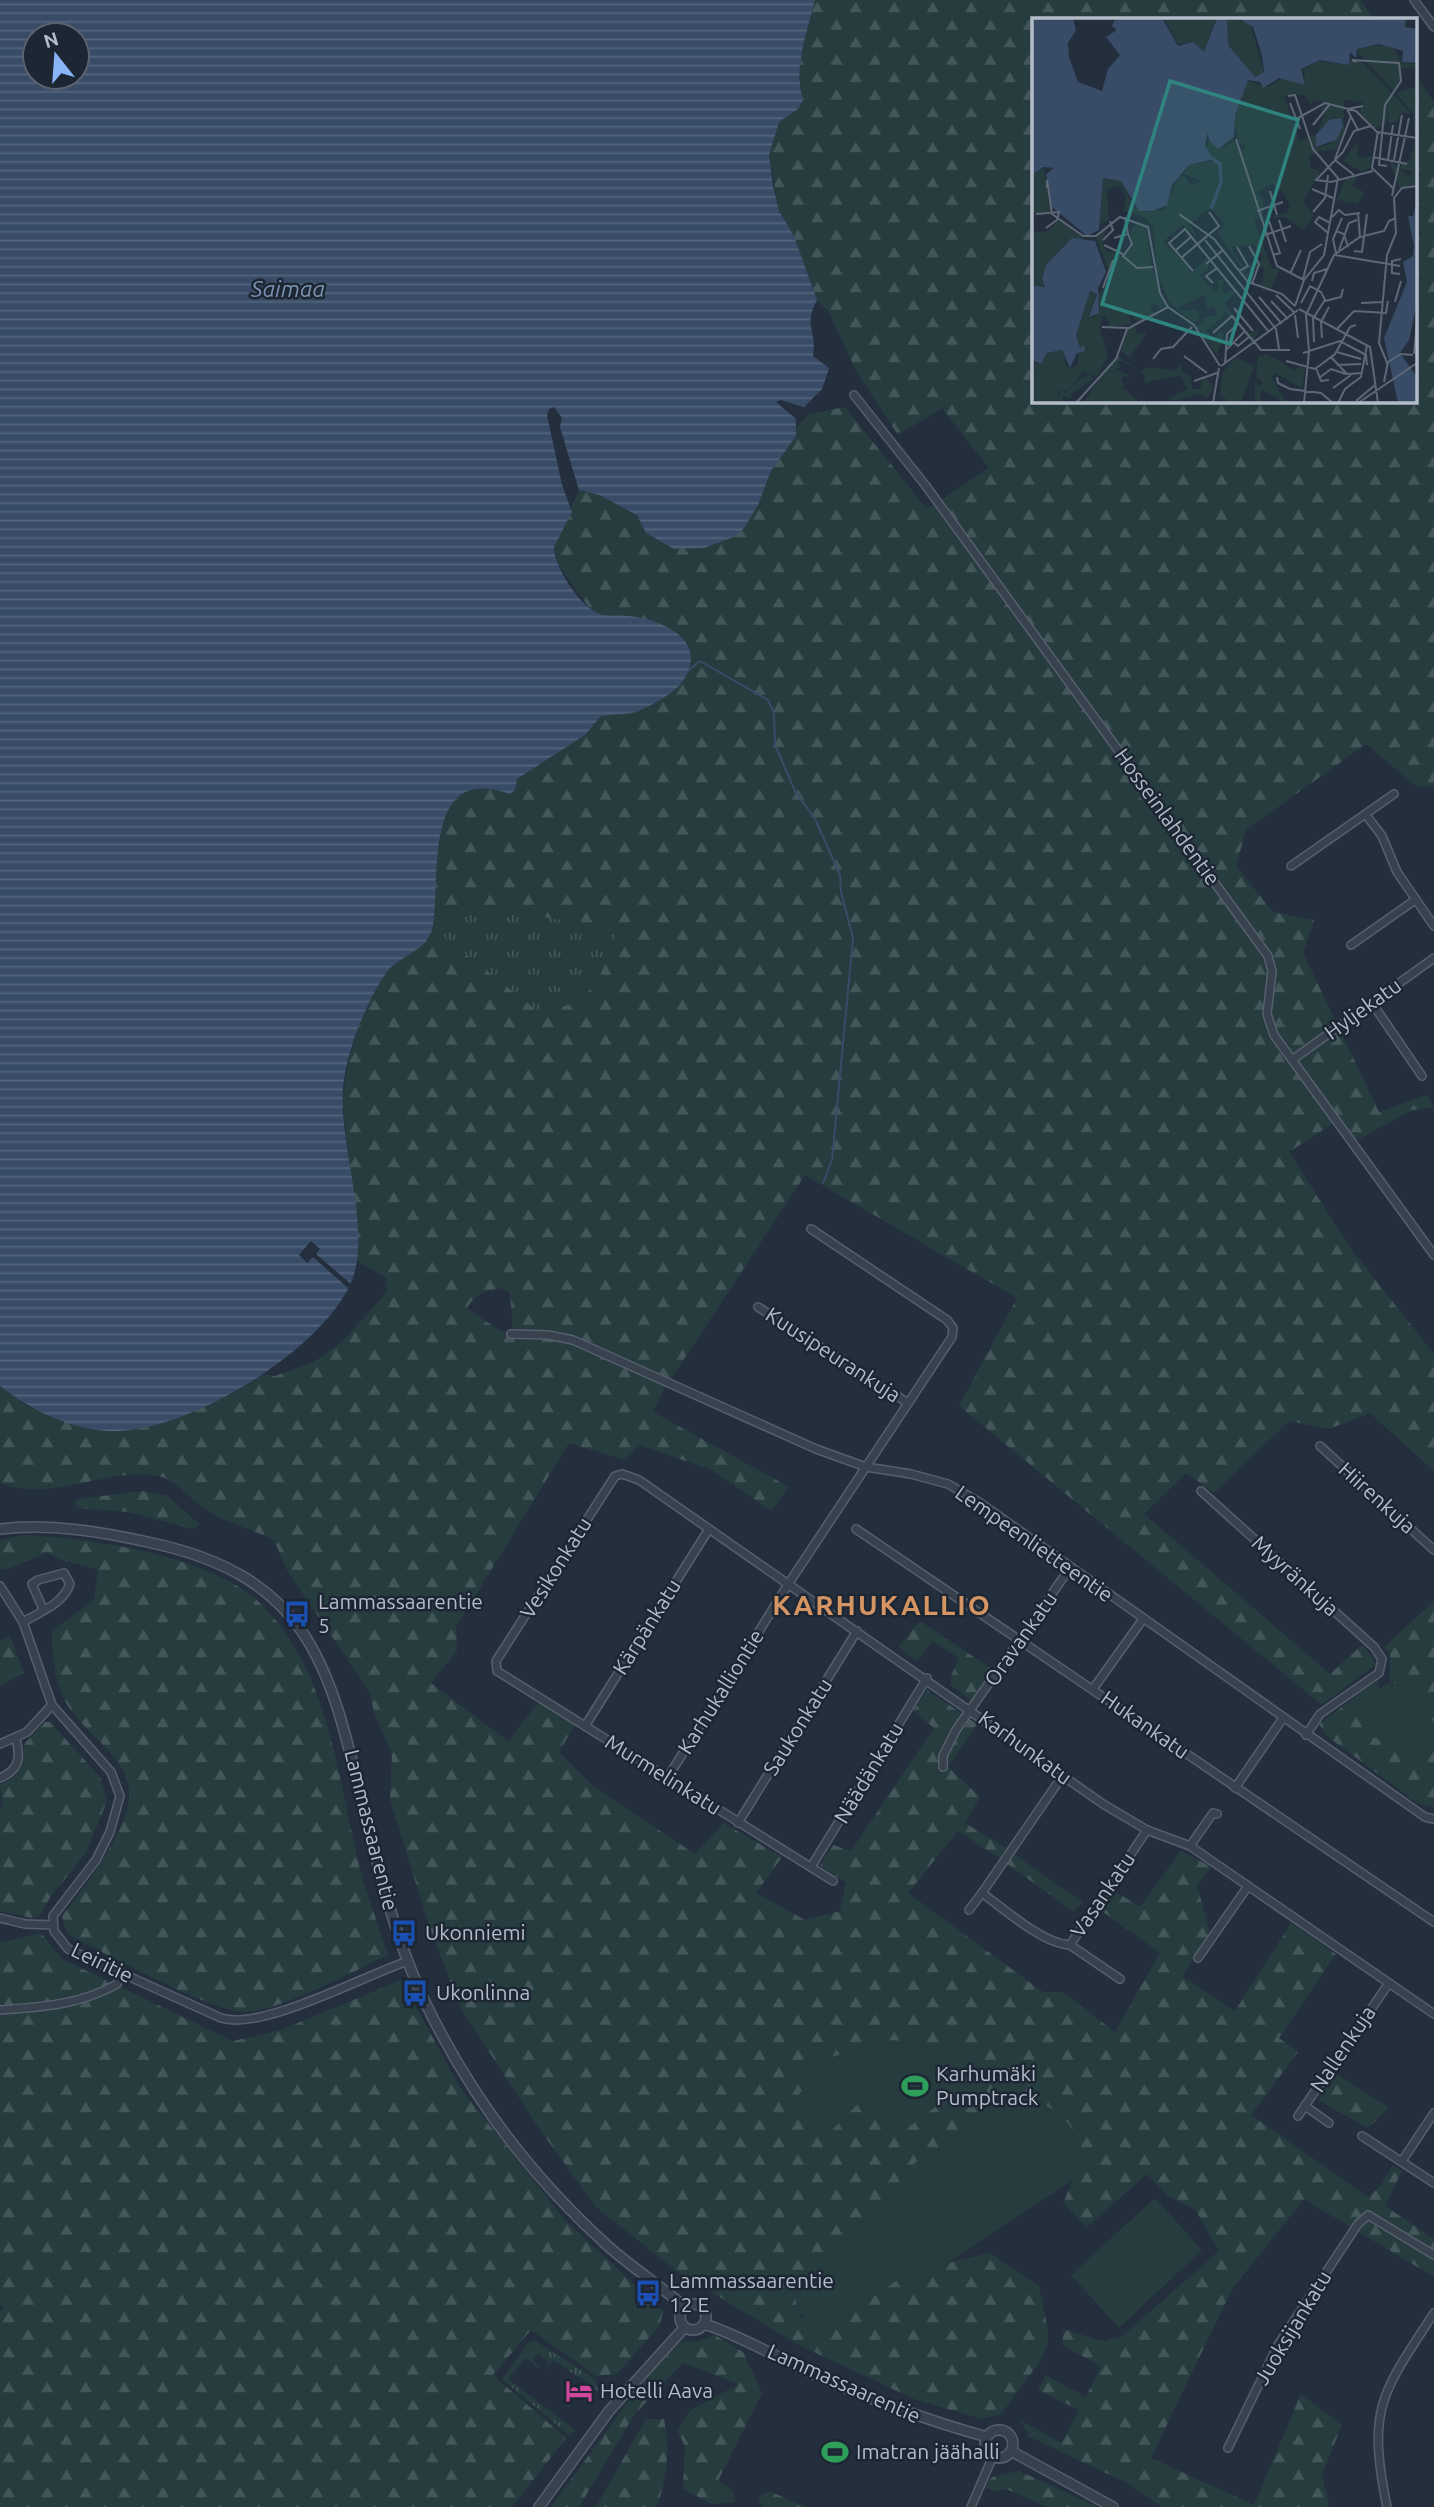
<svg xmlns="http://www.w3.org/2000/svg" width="1434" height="2507" font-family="Ubuntu,sans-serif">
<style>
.grass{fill:url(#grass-tufts)}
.forest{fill:url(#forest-firs);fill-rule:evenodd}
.park{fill:#263c3f}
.water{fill:url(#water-rules);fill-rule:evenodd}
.pier{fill:#242f3e}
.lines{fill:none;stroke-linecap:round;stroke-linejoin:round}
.stream{stroke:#394c67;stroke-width:2}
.minor-casing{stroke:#565f6c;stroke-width:10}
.tertiary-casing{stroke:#565f6c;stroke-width:12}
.minor{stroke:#38414e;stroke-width:7}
.tertiary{stroke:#38414e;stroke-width:9}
.labels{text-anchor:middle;stroke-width:5;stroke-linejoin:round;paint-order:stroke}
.street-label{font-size:21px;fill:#b4bcc9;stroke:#1d2633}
.poi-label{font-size:21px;fill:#b4bcc9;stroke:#1d2633;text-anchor:start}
.water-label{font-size:23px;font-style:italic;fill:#7c92b1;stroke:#1d2633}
.district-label{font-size:28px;font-weight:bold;letter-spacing:2px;fill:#d59563;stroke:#1d2633}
.inset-river{fill:none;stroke:#394c67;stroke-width:3.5}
.inset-road{fill:none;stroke:#5e6776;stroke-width:2}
.view{fill:#308480;fill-opacity:0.15;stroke:#308480;stroke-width:3.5}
.inset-edge{fill:none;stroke:#b4bcc9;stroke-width:3.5}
</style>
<defs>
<pattern id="grass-tufts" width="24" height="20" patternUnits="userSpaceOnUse" patternTransform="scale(1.75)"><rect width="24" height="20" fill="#263c3f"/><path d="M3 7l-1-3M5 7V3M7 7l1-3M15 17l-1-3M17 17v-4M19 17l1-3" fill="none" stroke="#435659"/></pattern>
<pattern id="forest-firs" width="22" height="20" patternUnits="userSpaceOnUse" patternTransform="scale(1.75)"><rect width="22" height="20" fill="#263c3f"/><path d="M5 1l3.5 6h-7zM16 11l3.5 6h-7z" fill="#435659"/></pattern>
<pattern id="water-rules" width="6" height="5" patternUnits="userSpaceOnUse" patternTransform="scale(1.75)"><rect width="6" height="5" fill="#394c67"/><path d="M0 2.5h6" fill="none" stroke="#53647b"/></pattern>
</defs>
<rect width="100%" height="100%" fill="#242f3e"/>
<g class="grass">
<polygon points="464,904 619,929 600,976 581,1001 540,1013 433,928 434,910"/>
<polygon points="534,2340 595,2379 598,2391 585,2385 586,2382 553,2360 546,2369 548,2361 538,2354 533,2360 540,2366 538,2368 526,2358 508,2379 575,2430 570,2436 502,2379 528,2343"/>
</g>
<g class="forest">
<path d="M815 0H1360L1374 19H1033V401H1415V75L1434 102V786L1417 787 1366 744 1246 830 1236 866 1273 912 1314 920 1303 953 1379 1112 1427 1095 1434 1108 1412 1110 1357 1140 1340 1119 1289 1152 1351 1249 1434 1354V1471L1370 1413 1329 1429 1289 1421 1214 1493 1186 1473 1144 1514 1330 1674 1362 1645 1372 1656 1375 1665 1322 1705 959 1406 1017 1298 805 1175 665 1388 653 1412 789 1487 771 1511 712 1470 639 1445 625 1460 569 1443 456 1627 457 1651 431 1683 508 1741 539 1702 575 1725 559 1752 593 1786 695 1854 724 1823 782 1857 756 1893 805 1920 840 1911 846 1883 820 1865 833 1845 851 1851 934 1728 913 1711 927 1690 977 1724 948 1767 980 1797 965 1823 1006 1848 999 1858 958 1831 908 1893 1043 1992H1063L1115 2032 1160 1953 1099 1909 1113 1890 1140 1907 1181 1851 1212 1867 1197 1885 1210 1933 1182 1976 1235 2011 1291 1923 1336 1954 1279 2038 1298 2052 1251 2115 1368 2197 1380 2187 1393 2165 1402 2171 1385 2206 1434 2239V2277L1304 2199 1232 2289 1151 2458 1254 2505 1301 2394 1342 2425 1322 2475 1329 2507H1162L1129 2484 1030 2437 1020 2420 1061 2443 1079 2410 1038 2390 1046 2375 1086 2397 1101 2366 1062 2345 1064 2329 1101 2341 1120 2338 1219 2251 1195 2209 1168 2196 1147 2174 1087 2227 1063 2203 1073 2180 903 2175 874 2225 797 2288 796 2302 801 2318 839 2322 906 2273 990 2253 1039 2286 1048 2330V2344L1039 2363 1001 2414 982 2419 914 2399 797 2344 675 2270 596 2207 538 2127 460 2007 430 1928 390 1800 392 1754 375 1715 369 1691 288 1572 274 1540C250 1528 223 1523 201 1506 186 1495 174 1477 153 1475 102 1469 50 1503 0 1483V1386L27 1406 51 1416 232 1394 264 1374 275 1376 314 1362 343 1341 386 1293 387 1278 356 1260 357 1238 343 1105C344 1063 361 1007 387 972 401 953 420 955 433 928L540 1013 581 1001 600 976 618 929 464 904 434 910C434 880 435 806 465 791 477 785 502 790 515 790L517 779 584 735 601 716 656 699 675 690 684 680 692 661 643 620 629 616H602L590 609 559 566 554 547 579 490 599 495 637 515 646 533 674 549 758 505 771 471 796 436 797 426 809 414 845 407 927 509 989 468 942 408 898 435 856 371 829 312 817 300 794 236 779 211 769 155 771 142 779 121 798 109 803 100C793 67 807 33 815 0ZM500 1288 510 1293 513 1332 500 1331 467 1308C475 1295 484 1291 500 1288Z"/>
<polygon points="142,1491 168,1496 200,1525 193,1529 128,1512 77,1508 74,1502 78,1499"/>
<path d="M25 1535C92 1538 212 1556 261 1604 330 1671 338 1781 360 1869 368 1898 379 1926 388 1955 356 1970 276 2013 244 2012 209 2011 104 1952 67 1934L62 1916C83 1889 133 1826 129 1790 126 1757 88 1735 70 1709 55 1686 52 1658 52 1631L94 1600 98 1570C81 1562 61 1564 48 1552L6 1570 0 1568V1540Z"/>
<polygon points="1434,1601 1434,1725 1423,1695 1390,1682 1390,1654 1384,1647"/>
<polygon points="920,1621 992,1669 971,1701 951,1685 951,1676 959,1658 933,1641 917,1661 898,1647"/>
<polygon points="10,1636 24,1673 0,1686 0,1640"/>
<polygon points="1378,1680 1379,1689 1364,1714 1418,1755 1434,1739 1434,1807 1417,1803 1327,1736 1319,1724"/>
<path d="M45 1722H50L100 1777 107 1801 86 1853 51 1896 39 1916 32 1918 0 1911V1809L3 1806 0 1785C26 1772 20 1767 25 1743Z"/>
<polygon points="1013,1853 1082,1902 1074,1912 1006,1863"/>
<polygon points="41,1933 62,1959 233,2041 281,2030 401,1980 461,2089 565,2220 663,2311 660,2325 617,2374 596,2376 531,2330 493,2375 566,2438 512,2507 0,2507 0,2313 3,2307 0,2305 0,1943"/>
<polygon points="1336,2074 1389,2108 1368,2128 1318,2100"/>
<polygon points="715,2335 743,2352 762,2393 718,2481 733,2490 735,2502 712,2504 683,2489 685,2446 677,2430 691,2410 739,2384 683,2363 634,2415 579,2507 551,2507 635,2392 680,2342 699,2341"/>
<path d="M646 2419H664C670 2448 667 2475 658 2504L656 2507H596Z"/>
<polygon points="1019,2471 1098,2507 1048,2507 1006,2489 995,2492 985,2487 992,2477"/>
<polygon points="769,2491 806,2507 763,2507 758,2498"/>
</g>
<g class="park">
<polygon points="1390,1682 1423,1695 1434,1725 1434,1739 1418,1755 1371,1736 1363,1714 1379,1689"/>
<polygon points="892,2040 969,2049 984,2076 950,2096 910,2126 889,2123 879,2106 866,2096 831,2131 797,2098 821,2060"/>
<path d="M1025 2091 1062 2116 1074 2131 1073 2180 942 2267 906 2273 839 2322 817 2328C800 2317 795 2309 797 2288L874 2225 903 2175 918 2160Z"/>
<polygon points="1155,2198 1202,2250 1119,2328 1071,2275"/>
</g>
<path class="water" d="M0 0H815C807 33 793 67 803 100L798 109 779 122 769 155 773 186 779 211 794 236 817 300C803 326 817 330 813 356L829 368 822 389 804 407 780 400 776 402 796 419V436L771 471 758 505 744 528 734 537 704 548 674 549 646 533 637 515 599 495 579 490 560 427 562 418 554 407 549 409 547 415 562 485 572 512 554 547C554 566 576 599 592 610 604 619 615 614 628 616 663 619 710 641 683 681 675 693 652 705 639 711 628 715 613 714 601 716L585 735 517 779 515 790 510 794C422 762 441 876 433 926 428 952 400 954 386 973 366 1003 349 1045 344 1080 335 1139 375 1231 350 1285 318 1352 195 1427 121 1431 78 1433 33 1412 0 1386ZM35 35H77V77H35Z"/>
<polygon class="pier" points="311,1241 320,1249 316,1254 351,1284 348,1288 313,1257 307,1263 299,1255"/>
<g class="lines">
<polyline class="stream" points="688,671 700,661 768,700 774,713 775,745 795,791 815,819 840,875 841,892 853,938 832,1160 823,1183"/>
<g class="minor-casing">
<g id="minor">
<polyline points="1414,0 1434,27"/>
<polyline points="854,395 926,486 1268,956 1272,971 1267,1014 1274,1035 1434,1255"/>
<polyline points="1366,815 1382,836 1397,872 1434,926"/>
<polyline points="1291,866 1394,794"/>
<polyline points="1351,945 1415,900"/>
<polyline points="1372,1003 1422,1076"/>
<polyline points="1292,1060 1434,958"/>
<polyline points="758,1307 908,1403"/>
<polyline points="511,1334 548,1335 573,1340 816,1449 866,1467 911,1474 948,1484 979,1502 1425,1817 1434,1819"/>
<polyline points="1320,1446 1434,1550"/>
<polyline points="1201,1491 1374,1647 1382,1659 1379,1673 1320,1714 1306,1735"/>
<polyline points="856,1529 1434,1922"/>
<polyline points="0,1586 23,1622 52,1705 27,1732 0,1744"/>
<path d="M23 1622C40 1612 63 1604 70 1584L64 1573 38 1580 32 1584 43 1609"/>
<polyline points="1093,1689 1143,1619"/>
<path d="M52 1705 111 1772 120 1796 110 1832 96 1860 53 1916 54 1931 68 1949 221 2018C262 2031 363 1976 408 1961"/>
<polyline points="585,1726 709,1529"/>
<polyline points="943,1767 943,1756 956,1730 1070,1568"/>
<path d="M1063 1775 982 1893C1004 1909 1043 1944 1070 1945"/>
<polyline points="668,1777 789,1583 952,1337 953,1328 947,1320 811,1229"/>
<path d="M0 1778C19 1770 21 1758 16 1739"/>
<polyline points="1235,1788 1283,1718"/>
<polyline points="738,1823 857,1631"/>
<polyline points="1190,1846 1213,1813 1217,1814"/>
<polyline points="811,1867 927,1678"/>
<polyline points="833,1881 497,1671 496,1661 615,1476 622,1474 639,1480 1103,1804 1147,1830 1190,1846 1434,2014"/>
<polyline points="969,1910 982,1893"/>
<polyline points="0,1918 25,1924 53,1925"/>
<polyline points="1198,1958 1248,1886"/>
<polyline points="1120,1979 1070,1945 1147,1830"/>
<path d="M0 2010C41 2007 80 2005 117 1984L122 1973"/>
<polyline points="1305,2106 1329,2123"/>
<polyline points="1298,2116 1389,1983"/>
<polyline points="1362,2136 1434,2183"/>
<polyline points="1402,2161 1434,2113"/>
<polyline points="1228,2448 1278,2345 1358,2224 1368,2215 1434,2255"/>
<polyline points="971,2507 993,2456"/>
<path d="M1387 2507C1367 2408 1381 2394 1434 2313"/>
</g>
</g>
<g class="tertiary-casing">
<g id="tertiary">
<path d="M0 1529C51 1523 103 1532 152 1543 305 1576 329 1661 361 1798 378 1868 395 1939 426 2004 471 2097 531 2177 609 2247 633 2268 660 2286 685 2307"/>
<circle cx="693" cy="2317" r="13"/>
<path d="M704 2324C739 2335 768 2353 801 2368 862 2397 923 2419 987 2437"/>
<circle cx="999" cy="2444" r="14"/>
<polyline points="1011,2451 1113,2507"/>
<polyline points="539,2507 609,2411 684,2328"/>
</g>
</g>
<use href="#minor" class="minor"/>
<use href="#tertiary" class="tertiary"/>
</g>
<defs>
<g id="bus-bare" transform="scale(2.1)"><path d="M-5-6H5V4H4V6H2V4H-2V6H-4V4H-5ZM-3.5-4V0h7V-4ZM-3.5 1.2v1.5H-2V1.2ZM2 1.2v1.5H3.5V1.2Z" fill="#1a4fb4" stroke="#1d2633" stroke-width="2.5" paint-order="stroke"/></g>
<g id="stadium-bare" transform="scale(2.1)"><path d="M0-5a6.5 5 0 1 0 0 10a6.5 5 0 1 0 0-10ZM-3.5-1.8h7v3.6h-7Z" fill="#2e9e5b" stroke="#1d2633" stroke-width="2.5" paint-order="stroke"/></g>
<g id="hotel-bare" transform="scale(2.1)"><path d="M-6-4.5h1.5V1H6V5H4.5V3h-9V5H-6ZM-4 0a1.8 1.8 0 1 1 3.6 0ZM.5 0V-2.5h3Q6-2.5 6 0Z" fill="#d1479c" stroke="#1d2633" stroke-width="2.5" paint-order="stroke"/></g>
</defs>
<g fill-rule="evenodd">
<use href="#bus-bare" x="297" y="1614"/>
<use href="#bus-bare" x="404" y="1933"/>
<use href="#bus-bare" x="415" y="1993"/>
<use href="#stadium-bare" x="915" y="2086"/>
<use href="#bus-bare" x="648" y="2293"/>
<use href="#hotel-bare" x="579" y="2391"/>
<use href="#stadium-bare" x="835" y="2452"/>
</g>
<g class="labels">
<g class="street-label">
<text transform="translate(1167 817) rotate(54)" y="7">Hosseinlahdentie</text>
<text transform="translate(1363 1009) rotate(-36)" y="7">Hyljekatu</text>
<text transform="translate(833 1355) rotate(33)" y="7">Kuusipeurankuja</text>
<text transform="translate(1377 1498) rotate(42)" y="7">Hiirenkuja</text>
<text transform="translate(1034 1544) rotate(35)" y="7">Lempeenlietteentie</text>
<text transform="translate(556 1568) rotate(-58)" y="7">Vesikonkatu</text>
<text transform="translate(1295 1576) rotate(42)" y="7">Myyränkuja</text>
<text transform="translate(647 1627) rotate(-58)" y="7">Kärpänkatu</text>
<text transform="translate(1021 1639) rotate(-55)" y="7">Oravankatu</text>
<text transform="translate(721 1692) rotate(-58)" y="7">Karhukalliontie</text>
<text transform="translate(1145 1725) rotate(35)" y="7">Hukankatu</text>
<text transform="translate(798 1727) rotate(-58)" y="7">Saukonkatu</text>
<text transform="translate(1025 1748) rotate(36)" y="7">Karhunkatu</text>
<text transform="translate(869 1773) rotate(-59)" y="7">Näädänkatu</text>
<text transform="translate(663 1775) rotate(32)" y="7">Murmelinkatu</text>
<text transform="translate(371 1830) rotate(76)" y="7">Lammassaarentie</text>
<text transform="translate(1103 1895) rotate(-56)" y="7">Vasankatu</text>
<text transform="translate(102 1963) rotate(26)" y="7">Leiritie</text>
<text transform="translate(1343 2049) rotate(-56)" y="7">Nallenkuja</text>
<text transform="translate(1293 2328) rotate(-59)" y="7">Juoksijankatu</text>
<text transform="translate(844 2384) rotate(24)" y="7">Lammassaarentie</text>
</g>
<g class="poi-label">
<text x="318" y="1609">Lammassaarentie<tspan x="318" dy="24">5</tspan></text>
<text x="425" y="1940">Ukonniemi</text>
<text x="436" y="2000">Ukonlinna</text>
<text x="936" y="2081">Karhumäki<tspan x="936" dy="24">Pumptrack</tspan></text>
<text x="669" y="2288">Lammassaarentie<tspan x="669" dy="24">12 E</tspan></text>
<text x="600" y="2398">Hotelli Aava</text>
<text x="856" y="2459">Imatran jäähalli</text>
</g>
<g class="water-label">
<text x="288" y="297">Saimaa</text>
</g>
<g class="district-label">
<text x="882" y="1615">KARHUKALLIO</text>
</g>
</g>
<g transform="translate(1032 18)">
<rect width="385" height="385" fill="#242f3e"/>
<path d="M86 352 98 358 90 359V366L104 362 90 368 108 385H51L70 357ZM60 356V362L38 376 41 381 32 379 26 385 28 372 34 375 50 359Z" fill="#263c3f"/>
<path d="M131 0H184L172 34 161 24 146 26ZM195 0 218 5 232 55 220 59 196 27ZM347 27 361 30 370 45 385 46V51L367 50 368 63 362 73 326 35 325 31ZM318 42 331 45 379 95H369L366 103 357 106 356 91 353 108 342 110 327 94 331 84 312 82V115L304 131 290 133 282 132 279 117H284L287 130 302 124 310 111 308 99 297 102 285 117 292 96 289 92 281 96 297 85 284 82 278 86 272 76 252 78 268 123 276 120 284 137 278 136V150L288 154 271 183 282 198 271 212 254 199 237 200 255 195 258 187 250 173 240 166 225 174 231 181V199L236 201H222L225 211 240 250 248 251 238 274 221 266 230 265 232 249 222 250 220 265 209 254 215 250 213 255 219 257 217 247 231 241 222 226 199 229 211 248 215 247 210 251 186 214 193 206 178 190 158 206 166 219 150 207 131 224 157 250 158 256 175 239 178 243 175 252 183 262 174 252 168 257 182 274 188 269 184 263 193 260 190 272 194 276 201 270 204 274 192 286 218 316 227 310 221 325 194 295 174 313 182 320 189 312 192 316 185 338 164 308 172 304 170 300 185 297V292L181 288 175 291 173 277 147 289 148 293 165 291 168 300 162 305 137 284 125 254 121 208 112 199 91 193 94 180 89 168 75 171 77 202 68 206 71 161 89 163 102 189 113 194 132 192 146 160 152 157 159 168 168 163 152 156 157 147 180 143 173 128 177 122 190 130 203 122 207 133 213 131 211 125 207 126 202 103 215 63 236 69 251 60 274 67 271 51 287 43 317 47ZM385 68V166L368 171 357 142 377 159 380 153 368 151 369 145 377 143 383 122 381 95 364 75ZM325 124 326 140 340 138 338 150 330 154 311 143ZM12 149 18 194 10 198 0 194V157ZM325 158 320 168 332 174 326 186 305 182 314 160ZM96 200 114 209 120 248 105 249 92 237 99 229 98 213 104 206ZM27 201 50 220 33 226 14 248 9 262 13 268 4 270 0 267V214L17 213ZM76 209 70 221 73 232 89 236 103 251 120 250 134 288 127 291 122 285 118 288 122 296 105 304 101 297H96L100 305 96 307 75 309 78 304 71 297 68 311 76 338 65 358 51 354 37 373 27 372 26 385H0L2 344 9 346 15 335 30 332 35 351 45 348 48 331 44 317 55 279 59 273 64 275 57 298 62 299 68 290 65 276 75 269 77 253 64 220ZM103 308 105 316 115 314 97 340 89 333 95 312ZM235 336 264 353 266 348 273 350 270 370 243 355 240 359 252 381 260 385H247L246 380 229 372 228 385H223V363L228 368 231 364 224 359 226 338ZM86 337 109 355 115 349 143 353 150 343 149 352 159 359 160 371H168L172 358 182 369 176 380 169 376 140 383 137 380 156 371 148 358 112 365 113 358 91 343 86 344 87 350 73 357 70 354Z" fill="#263c3f"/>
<path d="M205 339 222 348 209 385H199L188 377 190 355Z" fill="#263c3f"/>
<path d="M0 0H41L44 12 36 25 37 39 46 64 70 73 76 51 88 37 74 19 85 12 80 8 83 2 89 1 130 0 146 28 161 24 172 34 185 0H195L196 27 223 59 232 54 230 37 221 9 206 0H374L373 9 385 11V45L370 44 371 33 347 26 325 31 324 40 318 34 317 47 288 42 269 51 273 67 247 60 231 70 228 64 216 62 203 98 202 119 186 131 177 122 176 114 173 128 182 141 157 147 140 167 135 187 121 193H107L89 163 71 160 67 212 55 218 20 189 14 156 22 150 11 149 0 157ZM309 100 311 108 304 122 284 129V117L297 102ZM385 181V284L377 322 368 335 385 359V385H366L352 320 375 264 371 244 381 238 382 228 376 198H381ZM40 220 63 223 74 254 66 270 67 295 57 299 65 276 58 273 44 317 48 330 53 327 52 334 45 335 38 350 30 332 15 335 9 346 0 342V268L13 269 10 261 14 247Z" fill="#394c67"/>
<path class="inset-river" d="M179 191 189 164 188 146 181 141"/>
<path class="inset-road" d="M324 44 320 42 367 45 369 63 353 87 347 147 355 148M256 78 263 77 281 131 306 160 292 237 272 262 263 288M258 85 268 111M264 101 293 85 324 93 345 114M281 107 298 86M339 108 322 113 311 134 284 162 299 164 341 153M326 112 315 91 331 88M346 113 340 150 362 171M345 114 385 120M204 121 245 248 272 262M341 139 375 146M303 141 319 98M303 142 322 157M356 142 361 107M362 142 370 97M15 170V162L20 196 51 218H64L88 199 116 209 128 275 136 289 162 307 188 348M280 171 301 180M238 173 245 197M360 178 377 100M225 193 251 184M281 194 293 180 296 157M326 195 328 219M4 196 27 194 25 202 14 210M147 196 182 221 216 264 250 276 263 288M300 199 307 192 313 197 328 195M247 202 254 224M237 203 248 235 241 237M304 213 312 216 316 229M296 215 283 204 287 199 298 205M96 216 100 226 91 238 105 250 121 249M233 217 259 208M82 220 96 216 93 199M71 222 81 212 78 203M173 222 244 311 247 331M72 227 91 236M217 228 227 246 220 266M205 229 216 248 207 253M307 232 317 205 325 202M143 233 160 218M322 233 330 234 335 196M304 235 301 221 310 200M303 237 368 248M149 240 187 208 177 194M174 246 191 232M161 253 137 225 153 211 237 314M258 256 269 232M368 256 360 255V243L369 241M271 261 278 234 290 226M280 263 282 255 295 251M181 265 174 258 185 250M71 270 81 242M244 277 263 295M227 279 250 306M239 283 256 301M293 283 309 279 311 271M363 284 369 263M269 285 278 268 289 274 293 282 282 299M329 285 351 284M202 290 221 313M267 291 338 329 346 385M263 297 266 320M281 298 282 324M70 309 96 310M305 311 322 293 354 295 356 283M181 315 200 298 229 332H258M290 320 289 304 297 289M201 324 206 328 218 318M194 332 213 313M305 334 329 341M271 335 308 323 334 337 335 347M382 336 385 305M152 338 175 355M299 339 315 356 330 355M121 341 129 331 141 329 160 309M254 343 283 351 303 336 318 309 324 307M193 346 195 316 207 305M305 347 329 346M356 347 347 325 355 237 364 215 362 180 370 170 385 168M189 348 266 292M284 350 289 363 297 362M245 359 246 365 258 371 289 375 301 385M287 360 299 351 314 356M162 363 185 355M352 364 356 344 369 336 381 337M301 370 319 357M324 383 343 367M44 385 84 341 95 311 136 289M142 385H188M181 385 187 350M272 385 277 333 274 297 302 237 328 219 352 213 357 203 364 200M306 385 313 371 329 359 335 327M326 385 385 345"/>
<path class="view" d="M138 63 266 102 198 326 70 286Z"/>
<rect width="385" height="385" class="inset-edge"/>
</g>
<g transform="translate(56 56) rotate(343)"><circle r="33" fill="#1d2633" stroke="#59626f" stroke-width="2"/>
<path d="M0-5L12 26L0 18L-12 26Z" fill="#8ab4f8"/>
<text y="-10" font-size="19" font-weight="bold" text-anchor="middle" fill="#b4bcc9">N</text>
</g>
</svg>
